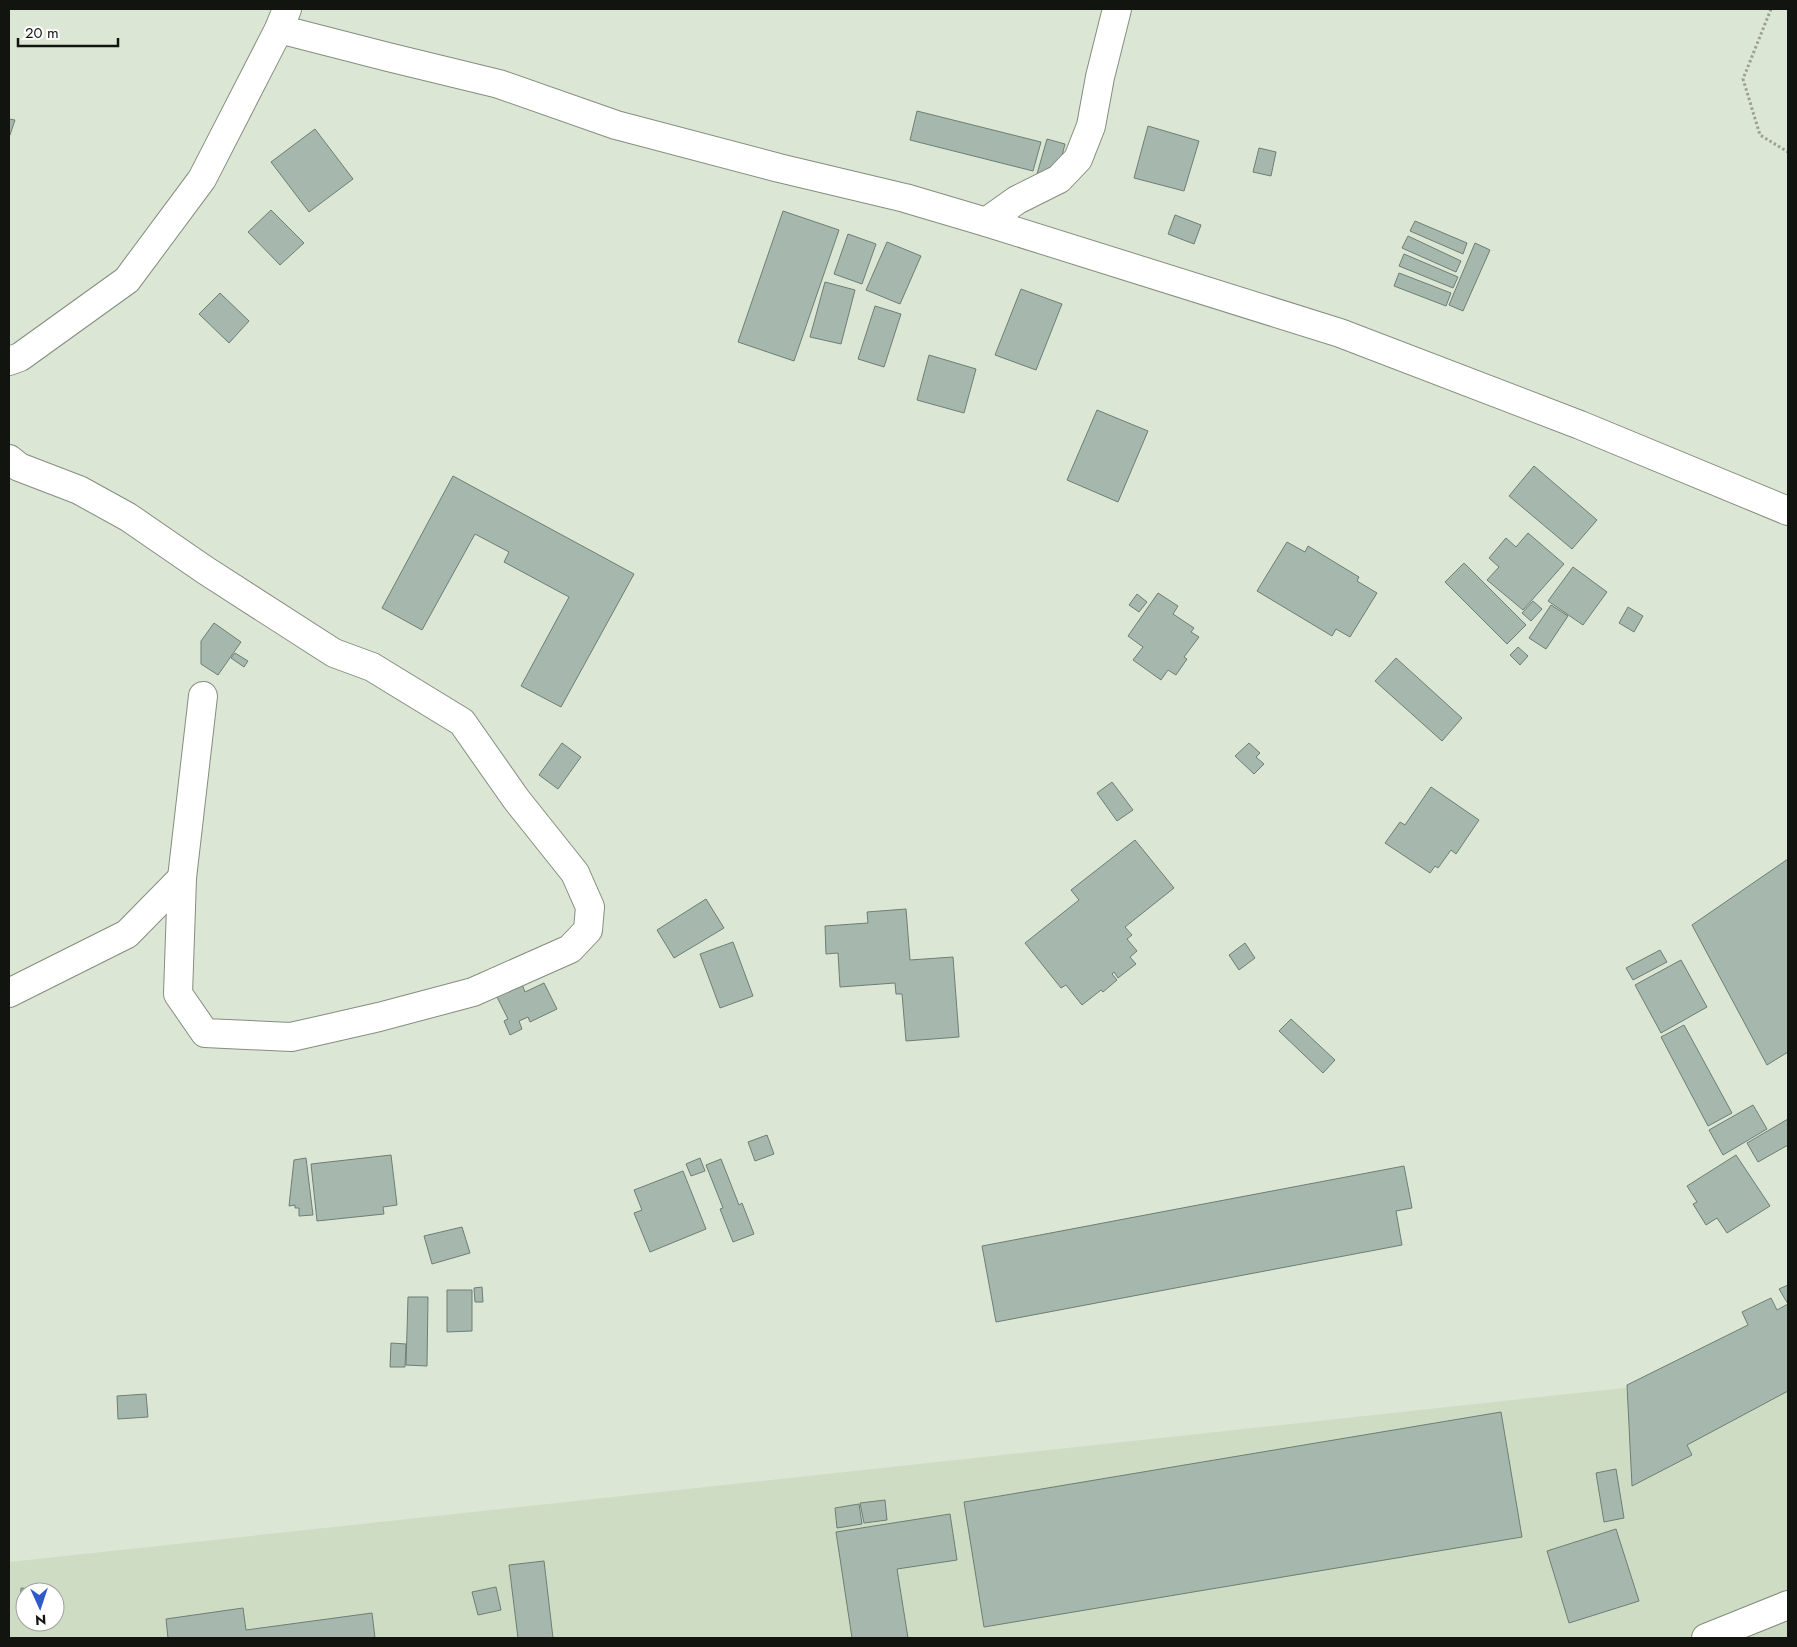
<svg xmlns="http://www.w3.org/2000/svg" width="1797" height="1647" font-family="Jost,sans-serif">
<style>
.built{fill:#cedcc4;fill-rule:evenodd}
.building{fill:#a6b8ad;stroke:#6d7e74}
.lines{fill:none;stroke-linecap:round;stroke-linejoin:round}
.minor-casing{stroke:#848e7e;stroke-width:30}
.path{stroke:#99a193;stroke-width:3;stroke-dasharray:2.5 2.5;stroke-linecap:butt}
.minor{stroke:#fff;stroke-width:28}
</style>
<rect width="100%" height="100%" fill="#dce6d4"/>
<path class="built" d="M1788 1353V1638H9V1562L1773 1372ZM25 1592H55V1622H25Z"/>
<g class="building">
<polygon points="917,111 1041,142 1033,171 910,140"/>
<polygon points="9,119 15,120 10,135 9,135"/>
<polygon points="1148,126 1199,141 1184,191 1134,178"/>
<polygon points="315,129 353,179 309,212 271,162"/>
<polygon points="1047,139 1065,144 1056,179 1037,174"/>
<polygon points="1259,148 1276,152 1271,176 1253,172"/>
<polygon points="271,210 304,243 280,265 248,232"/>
<polygon points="783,211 839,230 794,361 738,342"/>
<polygon points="1175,215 1201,225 1194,244 1168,234"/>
<polygon points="1415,221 1467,243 1463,254 1410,231"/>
<polygon points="848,234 876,244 862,284 834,274"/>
<polygon points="1408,236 1461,261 1456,272 1402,248"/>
<polygon points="887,242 921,256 900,304 866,290"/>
<polygon points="1475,243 1490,250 1463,311 1449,305"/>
<polygon points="1404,254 1458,277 1453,288 1399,266"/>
<polygon points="1399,273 1451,293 1446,306 1394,286"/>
<polygon points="825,282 855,290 841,344 810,337"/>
<polygon points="1021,289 1062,304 1036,370 995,355"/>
<polygon points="220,293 249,321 229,343 199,314"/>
<polygon points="875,306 901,314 884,367 858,359"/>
<polygon points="929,355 976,369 964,413 917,400"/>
<polygon points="1097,410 1148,431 1118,502 1067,480"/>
<polygon points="1534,466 1597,520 1572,549 1509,496"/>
<polygon points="453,476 634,574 561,707 521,686 569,597 504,562 509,552 475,534 422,630 382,608"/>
<polygon points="1528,533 1564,564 1523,610 1487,580 1499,567 1489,558 1506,538 1516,547"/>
<polygon points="1287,542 1305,552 1308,546 1359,577 1357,581 1377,593 1350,637 1336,629 1332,636 1257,591"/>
<polygon points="1464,563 1526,625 1507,644 1445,582"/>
<polygon points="1573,567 1607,592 1583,625 1548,601"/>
<polygon points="1158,593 1178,606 1173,614 1194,628 1191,632 1199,637 1184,657 1187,659 1176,675 1168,670 1161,680 1133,660 1143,647 1128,636"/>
<polygon points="1137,594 1147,602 1139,612 1129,605"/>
<polygon points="1533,601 1542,609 1531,621 1522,613"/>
<polygon points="1551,605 1568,616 1546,649 1529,638"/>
<polygon points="1628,607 1643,616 1634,632 1619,623"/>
<polygon points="214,623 241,642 218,675 201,664 201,641"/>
<polygon points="1518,647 1528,656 1520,665 1510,655"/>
<polygon points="235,653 248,661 244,667 231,658"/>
<polygon points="1396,658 1462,718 1442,741 1375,681"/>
<polygon points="562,743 581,757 558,789 539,775"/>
<polygon points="1249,743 1260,753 1256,757 1264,764 1254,774 1235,756"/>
<polygon points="1112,782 1133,810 1117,821 1097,793"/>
<polygon points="1431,787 1479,820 1456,854 1451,850 1438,868 1435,866 1430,873 1385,843 1400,822 1405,825"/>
<polygon points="1135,840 1174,888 1125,927 1132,935 1127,939 1137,951 1130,957 1136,964 1118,978 1114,972 1112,974 1117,980 1103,992 1101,990 1082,1005 1066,985 1061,988 1025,943 1079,900 1071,890"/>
<polygon points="1788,859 1788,1052 1767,1065 1692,925"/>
<polygon points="706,899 724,928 674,958 657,930"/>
<polygon points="906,909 910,960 953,957 959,1037 906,1041 902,994 896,994 895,983 840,987 838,953 826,954 825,926 868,923 867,912"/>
<polygon points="733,942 753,996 720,1008 700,954"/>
<polygon points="1245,943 1255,958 1239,970 1229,955"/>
<polygon points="1660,950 1667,962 1633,980 1626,968"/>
<polygon points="1681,960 1707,1007 1661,1033 1635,985"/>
<polygon points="520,979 525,992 544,983 557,1009 530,1022 528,1017 519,1021 522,1029 510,1035 504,1021 508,1019 494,991"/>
<polygon points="1291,1019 1335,1060 1323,1073 1279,1031"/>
<polygon points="1684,1025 1732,1113 1708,1126 1661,1037"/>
<polygon points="1753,1105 1767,1129 1723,1155 1709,1130"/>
<polygon points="1788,1119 1788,1145 1758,1162 1747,1143"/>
<polygon points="767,1135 774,1154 755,1161 748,1142"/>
<polygon points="391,1155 397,1205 383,1207 384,1214 317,1221 311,1164"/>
<polygon points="1736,1155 1770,1206 1727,1233 1717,1218 1706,1225 1693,1204 1697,1202 1687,1186"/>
<polygon points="306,1158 313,1215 299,1216 299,1208 295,1208 295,1205 289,1206 294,1160"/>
<polygon points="700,1158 705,1171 691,1176 686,1164"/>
<polygon points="721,1159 739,1205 742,1203 754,1234 733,1242 720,1209 723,1208 706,1165"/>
<polygon points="1404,1166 1412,1208 1396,1211 1402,1245 996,1322 982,1246"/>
<polygon points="683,1171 706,1229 650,1252 634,1213 642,1210 634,1190"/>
<polygon points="462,1227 470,1253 432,1264 424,1236"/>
<polygon points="1788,1285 1788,1391 1687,1445 1692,1455 1632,1486 1627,1385 1748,1325 1742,1312 1771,1298 1777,1310 1788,1304 1779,1289"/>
<polygon points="482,1287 483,1302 475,1302 474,1288"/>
<polygon points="447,1290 472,1290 472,1331 447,1332"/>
<polygon points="408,1297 428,1297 427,1366 406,1365"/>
<polygon points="391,1343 406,1344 405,1367 390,1367"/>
<polygon points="146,1394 148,1417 118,1419 117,1396"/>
<polygon points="1501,1412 1522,1537 984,1627 964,1502"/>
<polygon points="1616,1469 1624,1518 1604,1522 1596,1473"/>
<polygon points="885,1500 887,1520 864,1523 860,1503"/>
<polygon points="859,1504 862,1524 837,1528 835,1508"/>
<polygon points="950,1514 957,1560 897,1569 908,1638 852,1638 836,1532"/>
<polygon points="1616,1529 1639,1601 1569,1623 1547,1551"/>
<polygon points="544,1561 553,1638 518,1638 509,1565"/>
<polygon points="496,1587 501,1610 478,1615 472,1592"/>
<polygon points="21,1588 58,1591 57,1608 55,1608 55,1592 25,1592 25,1606 20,1606"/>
<polygon points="243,1608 246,1630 372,1613 375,1638 168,1638 166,1619"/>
</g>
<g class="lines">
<g class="minor-casing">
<g id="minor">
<polyline points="279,29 388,57 499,84 616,125 779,168 905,198 986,222 1340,333 1580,425 1788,511"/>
<polyline points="986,222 1017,200 1059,179 1078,159 1091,126 1100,77 1117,9"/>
<polyline points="9,361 20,357 127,280 202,179 279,29 287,9"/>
<polyline points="9,459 19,467 79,490 128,517 205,570 334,653 372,667 462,722 516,799 575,873 590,907 588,930 570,949 473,992 379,1017 291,1037 205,1033 178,994 182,878 203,696"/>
<polyline points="9,993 127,934 182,878"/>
<polyline points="1706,1638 1788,1605"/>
</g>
</g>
<polyline class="path" points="1771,9 1743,79 1760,135 1788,152"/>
<use href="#minor" class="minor"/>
</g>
<rect width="1797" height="1647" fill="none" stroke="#12150f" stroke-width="20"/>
<g transform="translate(40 1607) rotate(177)"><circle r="24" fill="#ffffff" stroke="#a0a19f"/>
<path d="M0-4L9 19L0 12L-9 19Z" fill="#305ac9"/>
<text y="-8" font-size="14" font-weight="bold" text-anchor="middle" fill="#12150f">N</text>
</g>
<path d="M18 38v8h100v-8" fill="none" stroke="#12150f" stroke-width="2.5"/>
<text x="25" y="38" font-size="15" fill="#12150f" stroke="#ffffff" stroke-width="4" paint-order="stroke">20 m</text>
</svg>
